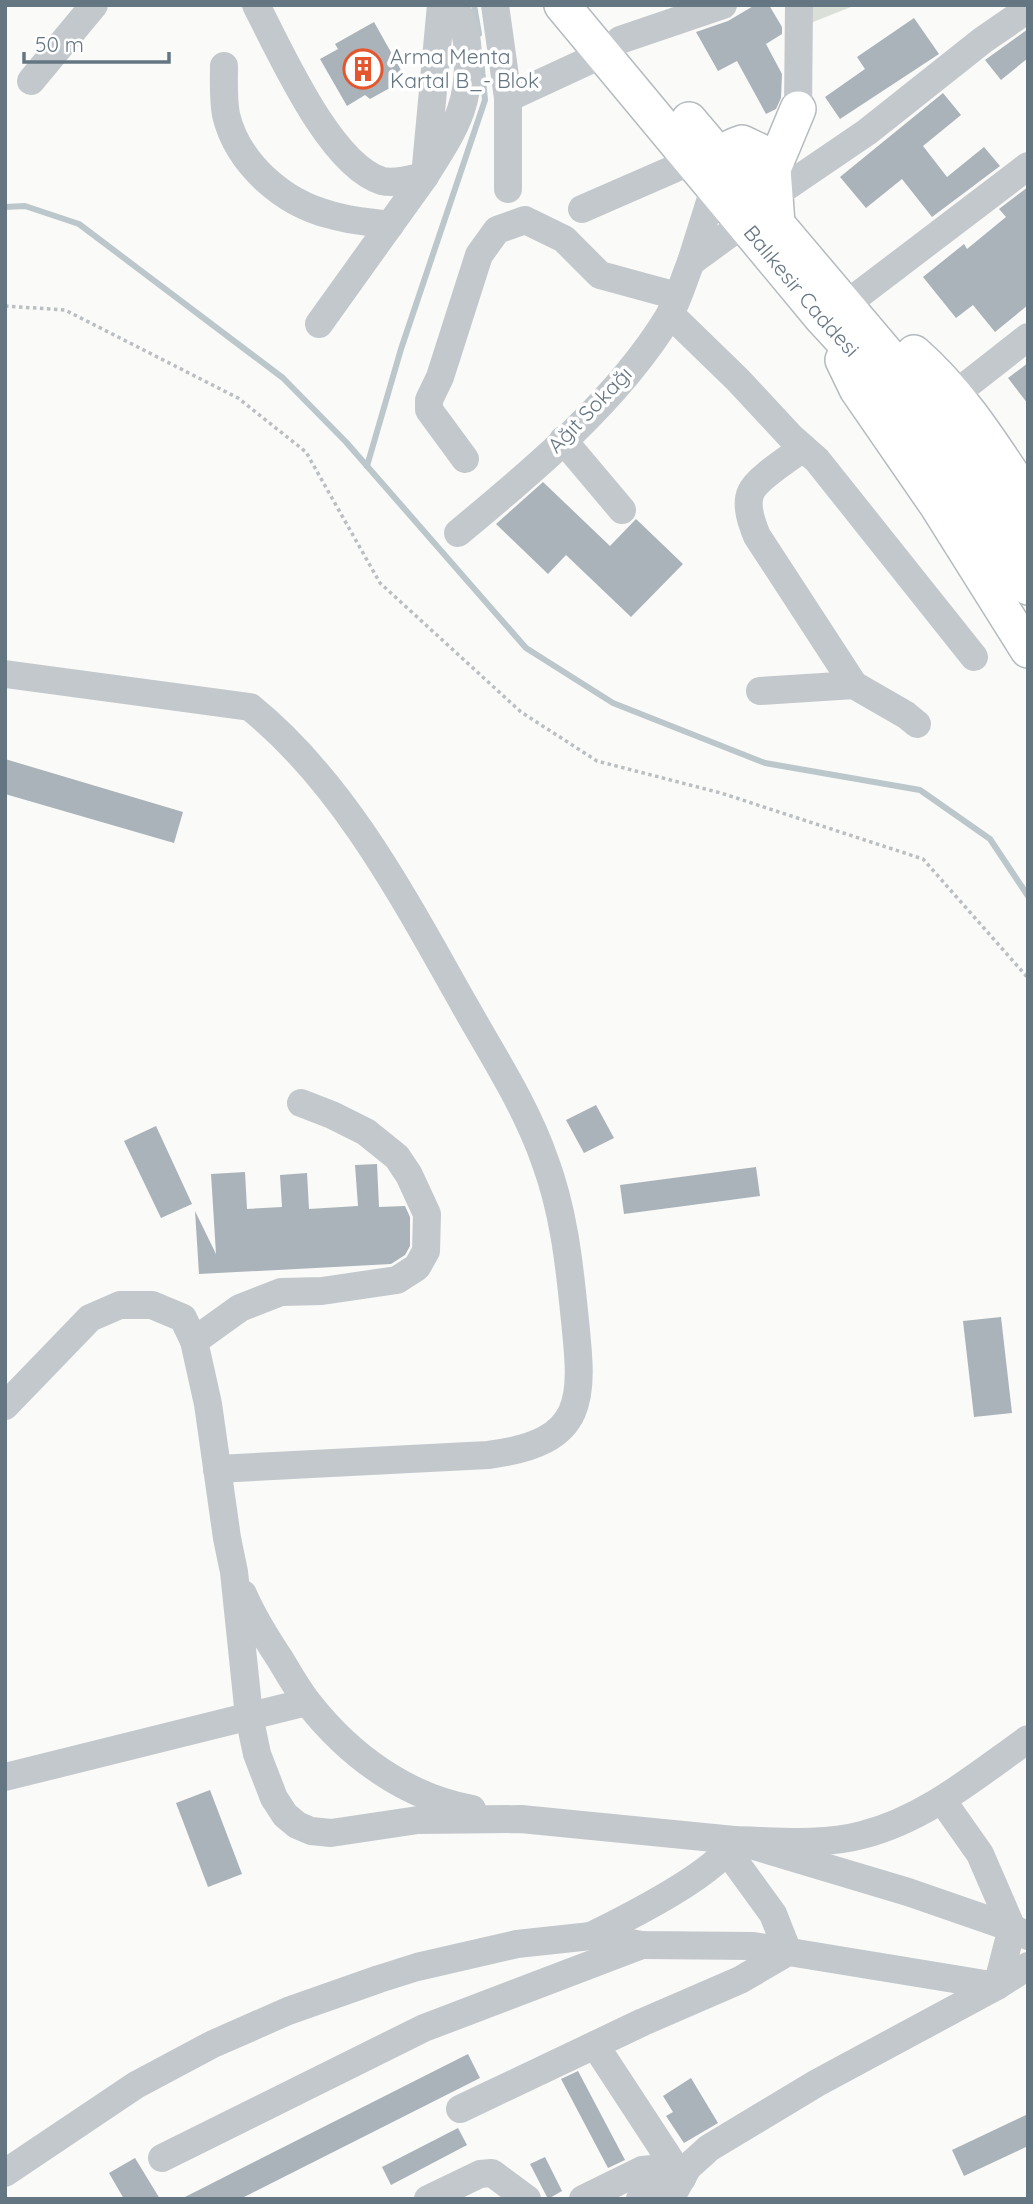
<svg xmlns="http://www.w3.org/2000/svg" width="1033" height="2204" font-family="Quicksand,sans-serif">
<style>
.green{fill:#dadfd7}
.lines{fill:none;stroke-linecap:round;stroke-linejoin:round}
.stream{stroke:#bbc7cb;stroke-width:6}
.building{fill:#aab3b9}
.major-casing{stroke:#b5babe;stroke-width:38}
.path{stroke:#bbbfc2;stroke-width:3.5;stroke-dasharray:3.5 3.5;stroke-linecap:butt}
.minor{stroke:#c3c8cc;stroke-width:28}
.major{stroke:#fff;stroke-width:35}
.labels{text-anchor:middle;stroke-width:7;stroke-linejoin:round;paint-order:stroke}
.poi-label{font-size:21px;fill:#657683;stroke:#fff;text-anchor:start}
.street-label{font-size:21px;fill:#657683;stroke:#fff}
</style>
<rect width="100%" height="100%" fill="#fafaf8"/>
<polygon class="green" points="807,5 856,5 808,24"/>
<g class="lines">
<g class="stream">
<polyline points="474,5 479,34"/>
<polyline points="5,207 25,206 79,224 283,378 346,442 526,648 613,703 765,763 920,790 990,839 1028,896"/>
<polyline points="367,466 401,349 485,100 481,59"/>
</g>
</g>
<g class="building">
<polygon points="755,5 769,5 782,27 782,34 766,44 782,74 781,98 776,109 766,114 737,61 718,71 696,32 728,21"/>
<polygon points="914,18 939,54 840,119 825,97 865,69 857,57"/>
<polygon points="374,22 406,79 370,99 365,95 347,106 320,59 338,49 335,44"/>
<polygon points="1028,29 1028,58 1001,80 985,60"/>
<polygon points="943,93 961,115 923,146 947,177 984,147 1000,166 932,217 902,179 866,208 840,177"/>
<polygon points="1028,187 1028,305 995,332 973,305 956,318 923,277 964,244 967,249 1006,217 999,209"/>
<polygon points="1028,363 1028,404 1008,378"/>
<polygon points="543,482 610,546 636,519 683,564 631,617 566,555 548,574 496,524"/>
<polygon points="5,759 183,812 174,843 5,794"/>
<polygon points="596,1105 614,1138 584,1153 566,1120"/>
<polygon points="156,1126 192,1204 161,1218 124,1141"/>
<polygon points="377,1164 379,1207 405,1206 410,1217 410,1246 405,1255 391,1264 199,1274 195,1211 216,1254 211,1174 245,1172 247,1209 282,1207 280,1175 307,1173 309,1209 358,1206 355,1165"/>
<polygon points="756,1167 760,1196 624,1214 620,1185"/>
<polygon points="1001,1317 1012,1413 974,1417 963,1321"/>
<polygon points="210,1790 242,1874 208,1887 176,1803"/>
<polygon points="468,2054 480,2078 240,2199 181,2199"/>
<polygon points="578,2071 625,2160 608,2168 561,2079"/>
<polygon points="691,2078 718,2123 684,2143 666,2116 673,2112 663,2096"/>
<polygon points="1028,2114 1028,2146 964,2176 952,2150"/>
<polygon points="458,2128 467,2145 391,2185 382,2167"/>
<polygon points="545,2157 562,2191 548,2199 530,2164"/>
<polygon points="135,2158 160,2199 124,2199 109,2173"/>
</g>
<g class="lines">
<g class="major-casing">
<g id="major">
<path id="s1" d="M562 5 823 319 903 406 1028 587"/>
<polyline points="689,120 924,398 971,459 1028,543"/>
<path d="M712 175 710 168C719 154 727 148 742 143L761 152 773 169"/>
<polyline points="777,224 773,169 798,109"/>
<path d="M914 353C961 394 994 448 1028 499"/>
<polyline points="843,360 857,389 937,505 1028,650"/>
</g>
</g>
<polyline class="path" points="5,306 65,310 238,398 306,452 380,583 521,712 597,761 721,793 923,859 1028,978"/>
<g class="minor">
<path d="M256 5C281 53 330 165 382 181 395 184 412 179 425 176 455 128 473 103 467 43 465 28 463 14 449 5"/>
<polyline points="495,5 508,98 508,189"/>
<polyline points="620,40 723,5"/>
<path d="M224 66C224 82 223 98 226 115 238 164 283 203 331 215 350 221 371 222 390 225"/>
<polyline points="31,81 94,5"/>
<polyline points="508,98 603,54"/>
<polyline points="798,109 799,5"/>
<polyline points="714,189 691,262 743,224"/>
<polyline points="773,196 867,132 983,40 1028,9"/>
<polyline points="582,209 692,161"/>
<polyline points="844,306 1028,166"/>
<polyline points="670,314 738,380 791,437 817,460 974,657"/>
<polyline points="319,324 425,176 441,5"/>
<polyline points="954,395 1028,337"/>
<polyline points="563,440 622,510"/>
<path d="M803 448C790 458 757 478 751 492 745 505 752 524 757 536L854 685"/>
<polyline points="465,459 429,410 429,400 440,377 479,255 497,230 525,220 564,239 600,275 677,296"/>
<path d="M458 533C533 471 618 400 669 316 678 300 684 279 691 262"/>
<path d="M5 674 250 707C345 784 405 900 465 1006 493 1056 526 1106 545 1161 563 1209 569 1261 574 1311 583 1397 590 1442 488 1455L217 1469"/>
<polyline points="760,691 854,685 906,715 917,724"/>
<polyline points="194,1341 240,1308 281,1292 322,1291 397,1280 417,1267 426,1251 427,1214 409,1175 397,1157 366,1132 332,1115 301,1103"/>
<polyline points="5,1406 90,1318 120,1305 152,1305 183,1318 194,1341 208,1404 227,1538 234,1572 249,1716 257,1754 274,1798 285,1815 297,1825 311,1831 331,1833 418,1820 521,1819 734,1840 908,1892 1012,1928 1028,1936"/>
<path d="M243 1594C253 1617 266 1638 280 1659 289 1674 298 1690 309 1704 350 1756 406 1797 472 1809"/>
<polyline points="5,1777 307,1702"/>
<path d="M591 1936C625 1919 719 1873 734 1840 776 1841 821 1846 862 1835 925 1819 976 1776 1028 1739"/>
<polyline points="595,2045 682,2178"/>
<polyline points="460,2109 643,2022 740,1980 788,1952 773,1914 728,1852"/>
<polyline points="162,2158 424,2028 642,1945"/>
<polyline points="5,2173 136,2085 213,2044 288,2011 379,1979 417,1967 517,1944 591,1936 642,1945 753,1946 997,1986 1012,1928 980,1854 942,1800"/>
<polyline points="428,2199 480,2174 492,2173 527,2199"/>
<polyline points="583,2199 642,2170 653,2169 682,2178"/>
<polyline points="640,2199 682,2178"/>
<polyline points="670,2199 688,2167 709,2148 817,2083 997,1986 1028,1966"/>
</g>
<use href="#major" class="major"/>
</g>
<defs>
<g id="building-ring" transform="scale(2.0125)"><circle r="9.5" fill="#fff" stroke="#e4572e" stroke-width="1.5"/><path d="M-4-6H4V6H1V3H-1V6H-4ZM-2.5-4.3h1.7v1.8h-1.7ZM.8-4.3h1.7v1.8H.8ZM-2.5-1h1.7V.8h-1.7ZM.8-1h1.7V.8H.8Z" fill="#e4572e"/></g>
</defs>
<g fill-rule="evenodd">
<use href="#building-ring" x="363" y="69"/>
</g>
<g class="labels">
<g class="poi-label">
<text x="390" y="64">Arma Menta<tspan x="390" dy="24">Kartal B_- Blok</tspan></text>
</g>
<g class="street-label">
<text dy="7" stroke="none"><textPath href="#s1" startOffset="373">Balıkesir Caddesi</textPath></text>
<text transform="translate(590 410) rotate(-46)" y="7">Ağıt Sokağı</text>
</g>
</g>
<rect width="1033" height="2204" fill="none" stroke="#657683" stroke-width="14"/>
<path d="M24 52v10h145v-10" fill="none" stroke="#657683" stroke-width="3.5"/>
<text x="35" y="52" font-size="21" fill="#657683" stroke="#ffffff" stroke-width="5" paint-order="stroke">50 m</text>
</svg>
